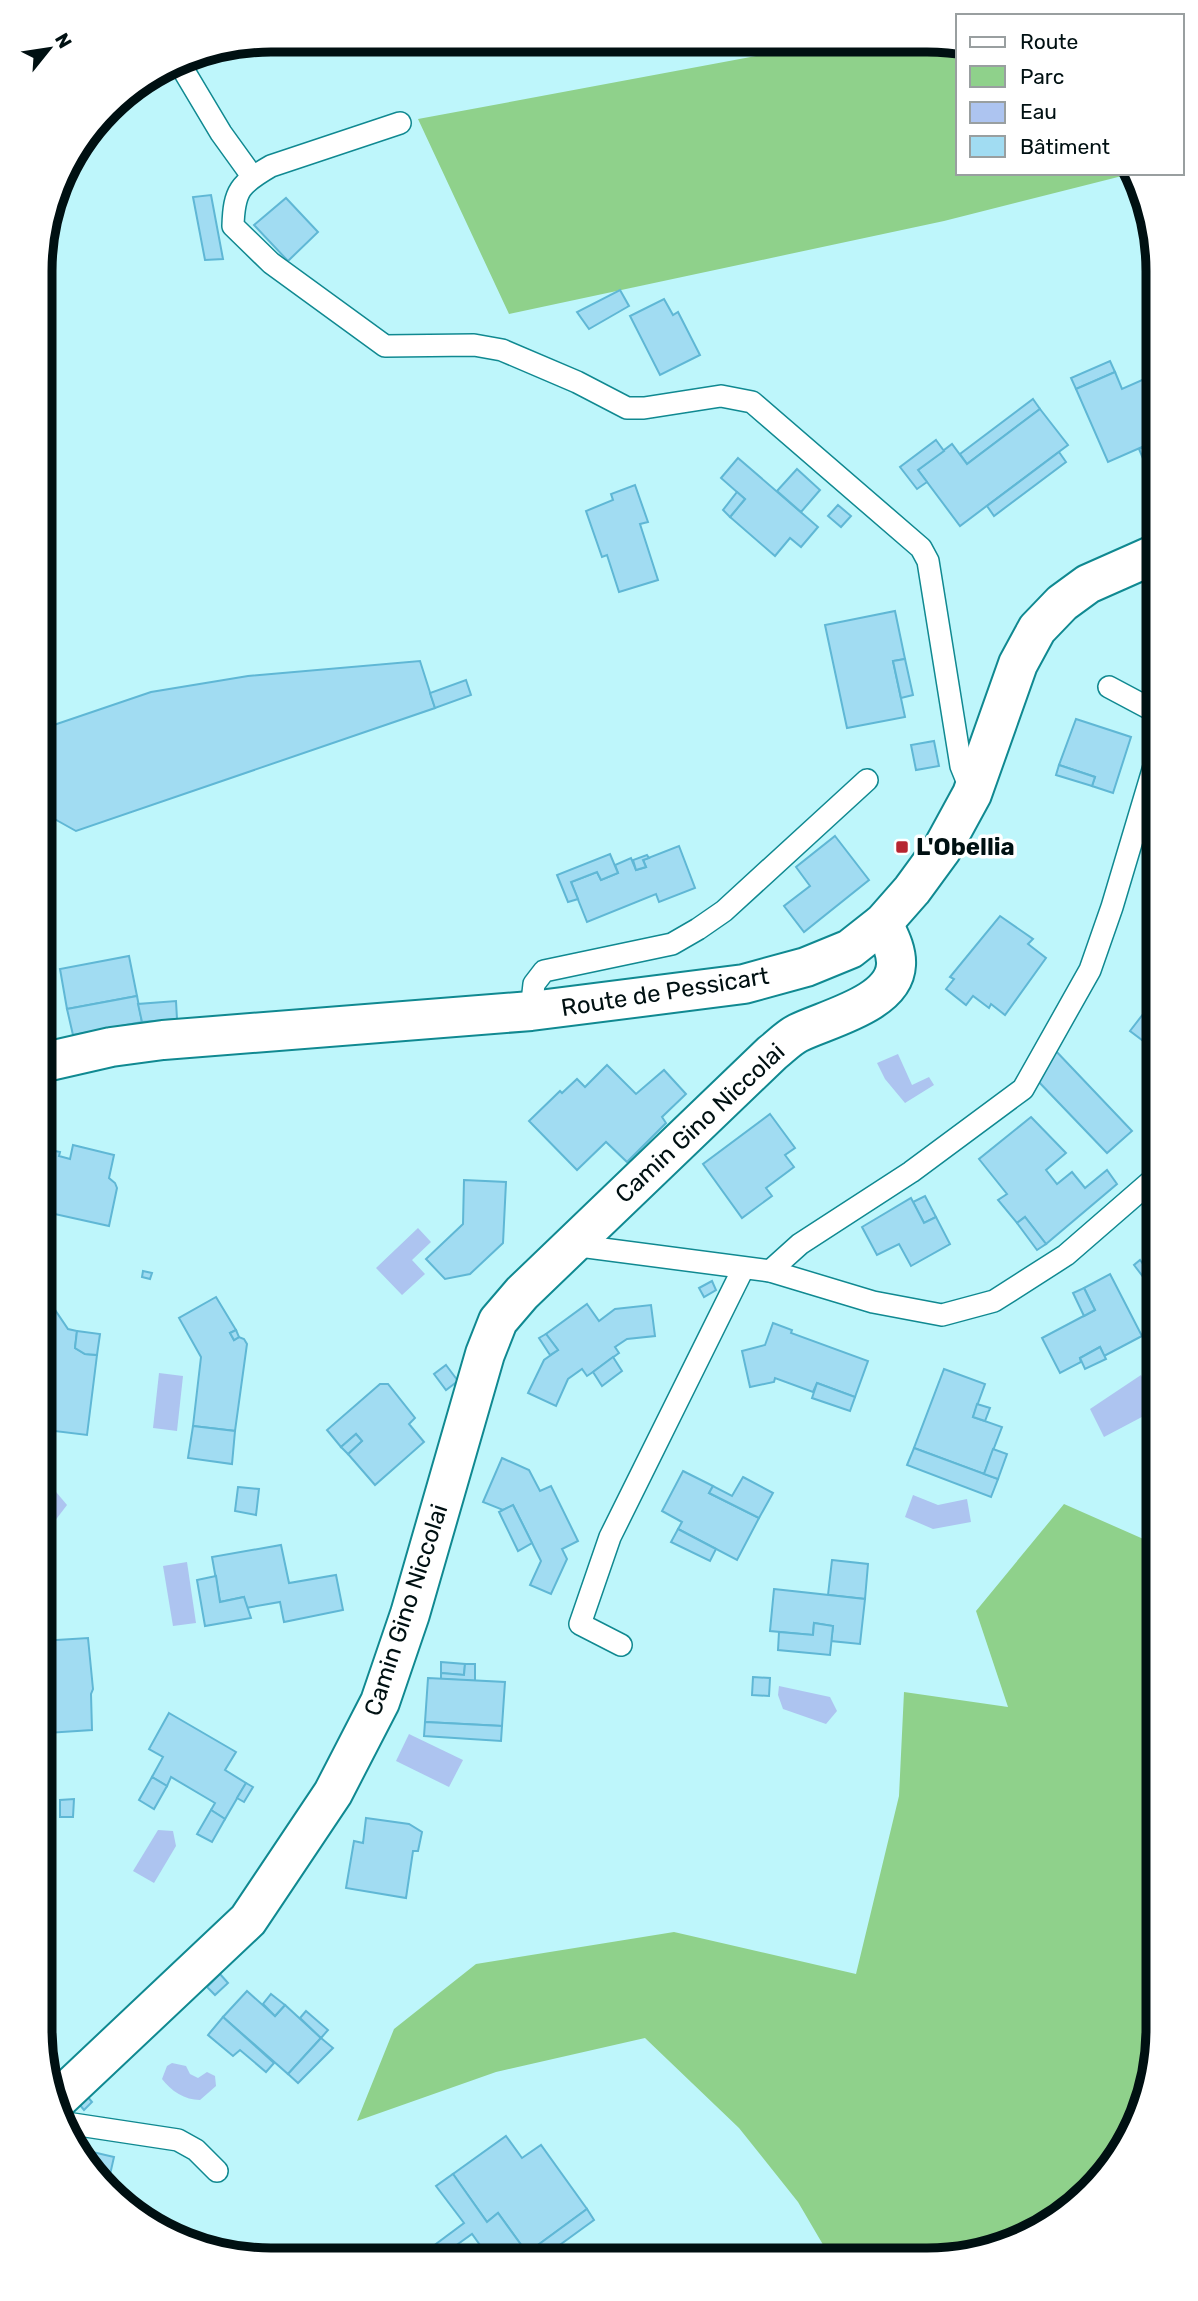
<svg xmlns="http://www.w3.org/2000/svg" width="1198" height="2301" font-family="Rubik,sans-serif">
<style>
.green{fill:#8fd18b}
.water{fill:#adc4f0}
.building{fill:#a1dcf2;stroke:#5fb7d5;stroke-width:2}
.lines{fill:none;stroke-linecap:round;stroke-linejoin:round}
.lane-casing{stroke:#108991;stroke-width:24}
.street-casing{stroke:#108991;stroke-width:42}
.secondary-casing{stroke:#108991;stroke-width:42}
.lane{stroke:#fff;stroke-width:21}
.street{stroke:#fff;stroke-width:38}
.secondary{stroke:#fff;stroke-width:38}
.poi-dot{fill:#b62530;stroke:#fff;stroke-width:2.5}
.labels{text-anchor:middle;stroke-width:7;stroke-linejoin:round;paint-order:stroke}
.poi-label{font-size:24px;font-weight:bold;fill:#001012;stroke:#fff;text-anchor:start}
.street-label{font-size:24px;fill:#001012;stroke:#fff}
.rim{fill:none;stroke:#001012;stroke-width:9}
</style>
<rect width="100%" height="100%" fill="#bef6fb"/>
<g class="green">
<polygon points="821,44 958,45 958,173 1130,174 944,221 509,314 418,119"/>
<polygon points="1064,1504 1157,1545 1157,2045 1140,2118 1110,2171 1055,2222 1001,2249 927,2261 832,2260 798,2202 739,2128 645,2038 496,2072 357,2121 394,2029 476,1964 674,1932 856,1974 899,1796 904,1692 1008,1707 976,1611"/>
</g>
<g class="water">
<polygon points="898,1054 912,1085 929,1077 934,1085 905,1103 885,1079 877,1063"/>
<polygon points="418,1228 431,1242 412,1260 425,1274 402,1295 376,1268"/>
<polygon points="159,1373 183,1376 177,1431 153,1428"/>
<polygon points="1141,1375 1157,1409 1104,1437 1090,1409"/>
<polygon points="46,1480 67,1505 41,1539 41,1484"/>
<polygon points="913,1495 938,1505 967,1499 971,1522 933,1529 905,1517"/>
<polygon points="187,1562 196,1623 173,1626 163,1566"/>
<polygon points="779,1686 830,1697 837,1711 826,1724 783,1709 778,1695"/>
<polygon points="409,1734 463,1760 449,1787 396,1761"/>
<polygon points="158,1830 173,1831 176,1846 154,1883 133,1871"/>
<path d="M172 2063 186 2066 190 2074 198 2078 207 2072 215 2076 216 2086 200 2100C185 2100 171 2091 162 2079L167 2066Z"/>
</g>
<g class="building">
<polygon points="211,195 223,259 205,260 193,197"/>
<polygon points="286,198 318,232 288,261 254,225"/>
<polygon points="620,290 629,306 589,329 577,312"/>
<polygon points="664,299 673,315 678,312 700,355 660,375 630,316"/>
<polygon points="1110,361 1115,372 1076,389 1071,378"/>
<polygon points="1115,372 1122,389 1158,373 1158,440 1108,462 1076,389"/>
<polygon points="1033,399 1040,409 967,464 960,454"/>
<polygon points="1040,409 1068,445 960,526 918,470 952,444 967,464"/>
<polygon points="936,440 944,451 918,470 927,482 917,489 900,467"/>
<polygon points="1158,440 1158,455 1144,461 1139,449"/>
<polygon points="1059,452 1066,462 994,516 987,506"/>
<polygon points="738,458 818,527 801,547 790,538 775,556 730,517 745,499 721,478"/>
<polygon points="797,469 820,490 801,512 777,491"/>
<polygon points="635,485 648,522 640,524 658,580 619,592 607,555 602,557 586,511 613,500 611,494"/>
<polygon points="737,492 745,499 730,517 723,510"/>
<polygon points="838,505 851,516 841,527 828,516"/>
<polygon points="895,611 905,659 893,661 905,717 847,728 825,625"/>
<polygon points="905,659 913,695 901,698 893,661"/>
<polygon points="420,661 435,708 76,831 42,812 42,729 151,692 248,676"/>
<polygon points="466,680 471,695 435,708 430,693"/>
<polygon points="1076,719 1131,737 1113,793 1092,786 1095,777 1059,765"/>
<polygon points="934,741 939,766 916,770 911,745"/>
<polygon points="1059,765 1095,777 1092,786 1056,775"/>
<polygon points="835,836 869,880 804,932 784,906 810,886 796,867"/>
<polygon points="679,846 695,888 659,902 656,894 587,922 571,882 597,872 601,880 618,873 615,865 631,858 636,870 646,867 643,860"/>
<polygon points="610,854 618,873 601,880 597,872 571,882 578,899 568,902 557,875"/>
<polygon points="647,855 649,858 643,860 646,867 636,870 633,860"/>
<polygon points="1000,916 1033,939 1028,944 1046,958 1005,1015 991,1004 989,1008 973,996 966,1005 946,989 954,979 950,977"/>
<polygon points="129,956 137,996 67,1009 60,969"/>
<polygon points="1158,981 1158,1052 1130,1031 1157,996 1150,991"/>
<polygon points="137,996 142,1022 73,1035 67,1009"/>
<polygon points="176,1001 177,1019 142,1022 138,1004"/>
<polygon points="1054,1049 1132,1131 1107,1153 1036,1079"/>
<polygon points="607,1065 636,1094 664,1070 686,1094 662,1117 666,1123 627,1162 606,1142 577,1170 529,1121 560,1091 562,1093 577,1079 585,1087"/>
<polygon points="770,1114 795,1148 785,1155 794,1167 766,1188 772,1196 742,1218 703,1164"/>
<polygon points="1031,1117 1066,1153 1046,1170 1057,1184 1072,1172 1085,1188 1107,1170 1117,1184 1046,1244 1025,1217 1017,1223 998,1200 1007,1194 979,1159"/>
<polygon points="73,1145 114,1155 109,1178 115,1183 117,1188 109,1226 41,1211 41,1148 60,1152 59,1156 70,1159"/>
<polygon points="464,1180 506,1182 503,1243 470,1274 445,1279 426,1259 463,1224"/>
<polygon points="925,1196 936,1217 924,1223 913,1202"/>
<polygon points="911,1198 924,1223 936,1217 950,1244 911,1266 899,1244 877,1255 862,1227"/>
<polygon points="1025,1217 1046,1244 1037,1250 1017,1223"/>
<polygon points="1140,1260 1150,1273 1144,1278 1134,1265"/>
<polygon points="143,1271 152,1273 150,1279 142,1277"/>
<polygon points="1110,1274 1142,1336 1104,1356 1100,1347 1080,1358 1081,1362 1060,1373 1042,1338 1095,1310 1084,1288"/>
<polygon points="712,1281 716,1290 704,1297 699,1288"/>
<polygon points="1084,1288 1095,1310 1084,1316 1073,1293"/>
<polygon points="45,1295 68,1329 77,1331 75,1348 85,1354 97,1355 87,1435 55,1431 41,1443 41,1297"/>
<polygon points="216,1297 236,1330 230,1333 234,1340 239,1337 244,1339 247,1344 235,1431 193,1426 201,1357 179,1318"/>
<polygon points="587,1304 599,1321 615,1309 651,1305 655,1336 627,1339 615,1347 619,1353 593,1372 587,1376 582,1369 568,1379 556,1406 528,1393 544,1360 558,1350 546,1334"/>
<polygon points="773,1323 792,1330 791,1333 868,1361 855,1397 817,1383 813,1392 775,1378 774,1382 750,1387 742,1351 765,1345"/>
<polygon points="236,1330 239,1337 234,1340 230,1333"/>
<polygon points="77,1331 100,1334 97,1355 85,1354 75,1348"/>
<polygon points="546,1334 558,1350 550,1355 539,1338"/>
<polygon points="1100,1347 1106,1359 1085,1369 1080,1358"/>
<polygon points="613,1357 622,1371 602,1386 593,1372"/>
<polygon points="446,1365 458,1381 446,1390 434,1374"/>
<polygon points="944,1369 985,1384 973,1417 1002,1427 984,1474 914,1448"/>
<polygon points="817,1383 855,1397 850,1411 812,1398"/>
<polygon points="380,1384 388,1384 415,1418 409,1424 424,1442 375,1485 348,1454 362,1441 356,1434 341,1447 327,1430"/>
<polygon points="977,1404 990,1408 985,1421 973,1417"/>
<polygon points="193,1426 235,1431 232,1464 188,1458"/>
<polygon points="356,1434 362,1441 348,1454 341,1447"/>
<polygon points="914,1448 998,1479 991,1497 907,1465"/>
<polygon points="993,1449 1007,1454 998,1479 984,1474"/>
<polygon points="502,1458 529,1470 540,1491 551,1486 578,1541 562,1549 567,1559 551,1594 530,1585 541,1561 513,1505 503,1510 483,1502"/>
<polygon points="683,1471 713,1486 709,1493 759,1518 737,1560 678,1529 682,1522 662,1511"/>
<polygon points="743,1477 773,1493 759,1518 709,1493 713,1486 732,1496"/>
<polygon points="238,1487 259,1489 256,1515 235,1511"/>
<polygon points="513,1505 532,1543 518,1551 499,1512"/>
<polygon points="678,1529 716,1549 710,1561 671,1542"/>
<polygon points="281,1545 289,1583 336,1575 343,1610 284,1622 280,1602 246,1608 244,1597 220,1602 212,1557"/>
<polygon points="832,1560 868,1564 865,1599 828,1595"/>
<polygon points="216,1576 220,1602 244,1597 251,1618 205,1626 197,1580"/>
<polygon points="774,1589 865,1599 860,1644 831,1641 833,1626 814,1623 813,1635 770,1631"/>
<polygon points="814,1623 833,1626 830,1655 778,1650 779,1632 813,1635"/>
<polygon points="88,1638 93,1689 91,1694 92,1730 47,1733 41,1641"/>
<polygon points="41,1646 47,1733 41,1733"/>
<polygon points="441,1662 465,1664 464,1675 441,1673"/>
<polygon points="465,1664 475,1664 475,1681 441,1679 441,1673 464,1675"/>
<polygon points="753,1677 770,1678 769,1696 752,1695"/>
<polygon points="428,1678 505,1682 502,1726 425,1722"/>
<polygon points="169,1713 236,1752 225,1770 246,1783 225,1819 211,1810 215,1803 171,1777 167,1786 152,1777 163,1757 149,1749"/>
<polygon points="425,1722 502,1726 501,1741 424,1736"/>
<polygon points="152,1777 167,1786 154,1809 139,1800"/>
<polygon points="246,1783 253,1787 244,1802 237,1798"/>
<polygon points="74,1799 73,1817 60,1817 60,1800"/>
<polygon points="211,1810 225,1819 212,1842 197,1834"/>
<polygon points="366,1818 409,1824 422,1832 418,1851 413,1851 406,1898 346,1888 354,1841 363,1843"/>
<polygon points="220,1974 228,1983 215,1995 207,1987"/>
<polygon points="247,1991 275,2016 285,2005 321,2038 288,2074 223,2017"/>
<polygon points="271,1994 285,2005 275,2016 263,2004"/>
<polygon points="306,2011 328,2030 321,2038 300,2018"/>
<polygon points="223,2017 274,2063 266,2072 240,2050 233,2056 208,2035"/>
<polygon points="321,2038 333,2048 298,2083 288,2074"/>
<polygon points="87,2096 92,2102 84,2110 79,2104"/>
<polygon points="506,2136 522,2158 541,2145 587,2209 527,2253 498,2213 487,2222 453,2174"/>
<polygon points="84,2150 114,2157 109,2179 102,2178"/>
<polygon points="453,2174 487,2222 498,2213 527,2253 517,2260 490,2259 472,2234 440,2257 432,2247 464,2223 436,2186"/>
<polygon points="587,2209 594,2220 539,2260 531,2260 527,2253"/>
</g>
<g class="lines">
<g class="lane-casing">
<g id="lane">
<polyline points="178,61 221,133 252,176"/>
<path d="M400 123 271 166C240 184 234 190 233 226L271 263 385 346 474 345 502 350 577 382 627 408H644L721 396 752 402 921 548 928 561 961 766 972 793"/>
<polyline points="1109,687 1156,712 1158,716"/>
<polyline points="531,1011 534,984 544,971 672,944 698,929 724,911 867,780"/>
<polyline points="572,1245 770,1271 873,1302 942,1315 994,1301 1066,1255 1157,1176"/>
<polyline points="770,1271 800,1244 911,1172 1023,1089 1090,970 1112,907 1158,753"/>
<polyline points="621,1645 580,1624 610,1537 743,1269"/>
<polyline points="66,2123 178,2140 196,2150 217,2171"/>
</g>
</g>
<g class="street-casing">
<path id="street" d="M53 2104 248 1920 333 1793 380 1702 410 1614 485 1354 498 1321 522 1293 772 1053C780 1047 788 1038 798 1033 826 1019 894 1004 896 965 897 950 889 936 883 923"/>
</g>
<g class="secondary-casing">
<polyline id="secondary" points="41,1063 111,1047 163,1040 531,1011 744,984 806,967 850,949 883,923 912,890 942,849 972,794 1018,664 1037,629 1062,603 1088,584 1158,553"/>
</g>
<use href="#lane" class="lane"/>
<use href="#street" class="street"/>
<use href="#secondary" class="secondary"/>
</g>
<rect class="poi-dot" x="895" y="840" width="14" height="14" rx="3.5"/>
<g class="labels">
<g class="poi-label">
<text x="916" y="855">L'Obellia</text>
</g>
<g class="street-label">
<text transform="translate(665 992) rotate(-9)" y="8">Route de Pessicart</text>
<text transform="translate(700 1123) rotate(-43)" y="8">Camin Gino Niccolai</text>
<text transform="translate(406 1610) rotate(-72)" y="8">Camin Gino Niccolai</text>
</g>
</g>
<path d="M0 0H1198V2301H0ZM271 52H927A219 219 0 0 1 1146 271V2029A219 219 0 0 1 927 2248H271A219 219 0 0 1 52 2029V271A219 219 0 0 1 271 52Z" fill="#fff" fill-rule="evenodd"/>
<path class="rim" d="M271 52H927A219 219 0 0 1 1146 271V2029A219 219 0 0 1 927 2248H271A219 219 0 0 1 52 2029V271A219 219 0 0 1 271 52Z"/>
<rect x="956" y="14" width="228" height="161" fill="#ffffff" stroke="#999fa0" stroke-width="2"/>
<rect x="970" y="37" width="35" height="10" fill="#ffffff" stroke="#999fa0" stroke-width="2"/>
<text x="1020" y="49" font-size="21" fill="#001012">Route</text>
<rect x="970" y="66" width="35" height="21" fill="#8fd18b" stroke="#999fa0" stroke-width="2"/>
<text x="1020" y="84" font-size="21" fill="#001012">Parc</text>
<rect x="970" y="102" width="35" height="21" fill="#adc4f0" stroke="#999fa0" stroke-width="2"/>
<text x="1020" y="119" font-size="21" fill="#001012">Eau</text>
<rect x="970" y="136" width="35" height="21" fill="#a1dcf2" stroke="#999fa0" stroke-width="2"/>
<text x="1020" y="154" font-size="21" fill="#001012">Bâtiment</text>
<g transform="translate(49 49) rotate(60)" stroke="#ffffff" stroke-width="5" paint-order="stroke">
<path d="M0-5L12 26L0 18L-12 26Z" fill="#001012"/>
<text y="-10" font-size="19" font-weight="bold" text-anchor="middle" fill="#001012">N</text>
</g>
</svg>
